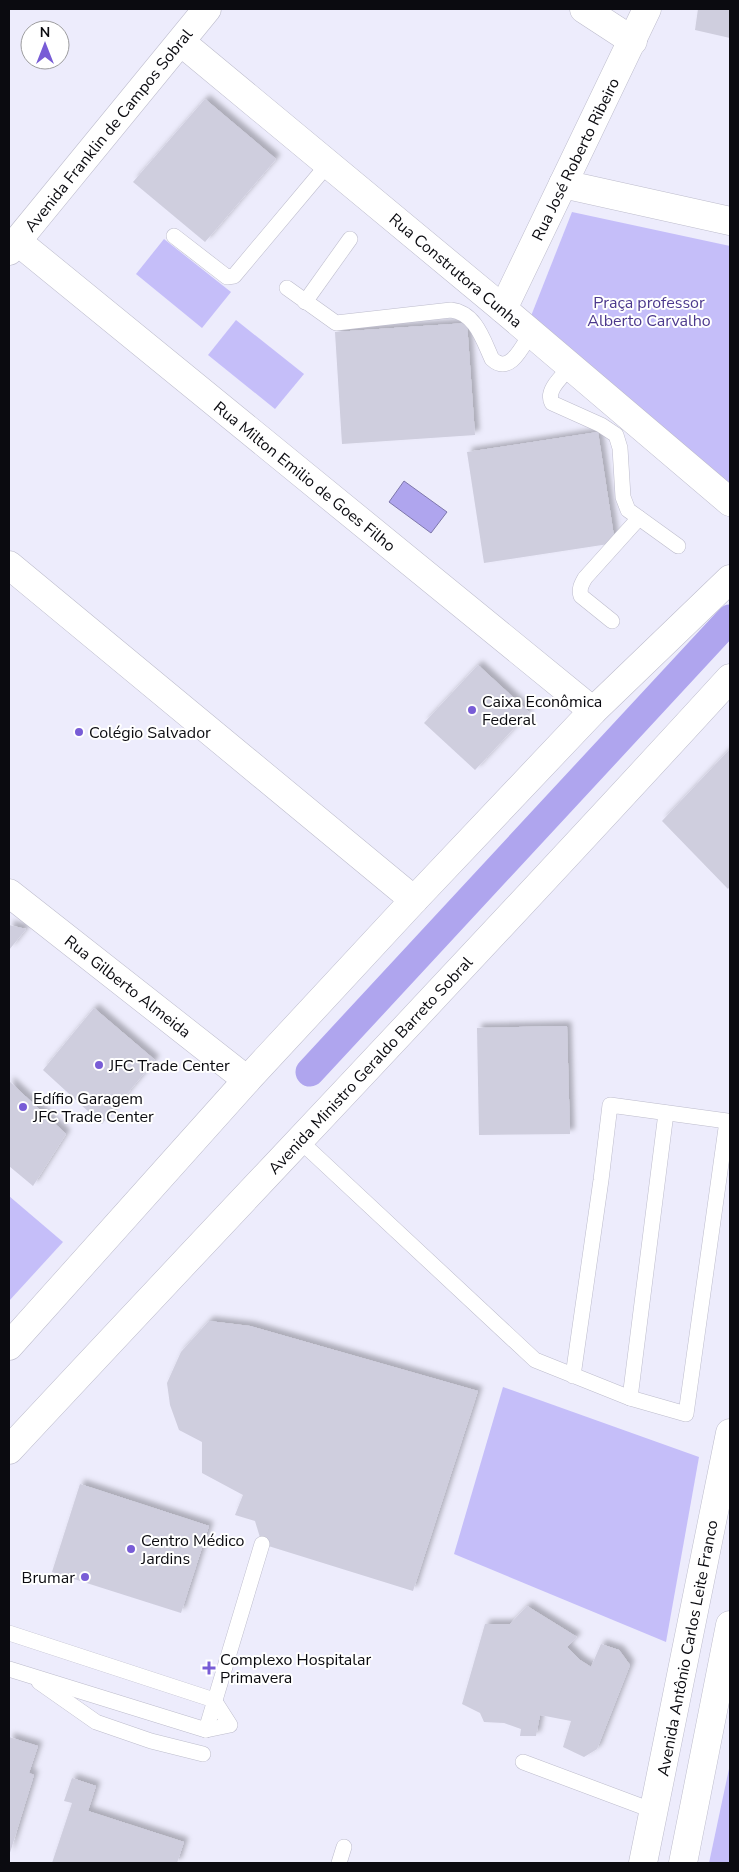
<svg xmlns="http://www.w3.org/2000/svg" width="739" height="1872" font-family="'Nunito Sans',sans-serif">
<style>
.green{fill:#c5bef9}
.water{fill:#afa5ee;stroke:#7e77ab}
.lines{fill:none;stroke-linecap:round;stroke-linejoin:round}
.canal{stroke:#afa5ee;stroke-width:29}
.building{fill:#cfcede;filter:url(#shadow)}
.lane-casing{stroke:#bdbccc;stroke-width:16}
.street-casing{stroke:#bdbccc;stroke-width:29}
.secondary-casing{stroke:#bdbccc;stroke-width:29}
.lane{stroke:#fff;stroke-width:15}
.street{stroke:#fff;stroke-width:28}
.secondary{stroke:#fff;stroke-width:28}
.poi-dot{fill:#785cd6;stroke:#fff;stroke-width:2}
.labels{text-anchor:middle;stroke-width:4;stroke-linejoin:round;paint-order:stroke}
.street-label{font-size:16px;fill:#0b0b10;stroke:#fff}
.park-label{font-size:16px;fill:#4c398d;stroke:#fff}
.poi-label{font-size:16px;fill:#0b0b10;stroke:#fff;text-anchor:start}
</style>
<defs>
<filter id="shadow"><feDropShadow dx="4.5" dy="-4.5" stdDeviation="2.5" flood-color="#0004"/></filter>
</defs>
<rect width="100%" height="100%" fill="#edecfc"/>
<g class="green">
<polygon points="572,212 730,246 730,487 531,316"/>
<polygon points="164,239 231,292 202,328 136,274"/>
<polygon points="236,320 304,374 275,409 208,355"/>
<polygon points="9,1196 63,1242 9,1301"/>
<polygon points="503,1387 699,1457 666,1642 454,1554"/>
<polygon points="730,1764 730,1863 709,1863"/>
</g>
<polygon class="water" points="404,481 447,512 431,533 389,502"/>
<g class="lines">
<polyline class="canal" points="310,1072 730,619"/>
</g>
<g class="building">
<polygon points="698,9 730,9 730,38 695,30"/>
<polygon points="205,99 276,159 205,242 133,182"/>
<polygon points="467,323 475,435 342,444 335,332"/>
<polygon points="598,432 615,543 484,563 467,452"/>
<polygon points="478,665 529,712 475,770 424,723"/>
<polygon points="730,749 730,886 728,889 662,821"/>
<polygon points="9,925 26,929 9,950"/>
<polygon points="94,1008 155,1060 102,1124 43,1070"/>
<polygon points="567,1026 570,1134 479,1135 477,1028"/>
<polygon points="9,1081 66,1134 33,1186 9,1166"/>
<polygon points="209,1321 250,1326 478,1391 413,1591 262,1544 255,1521 235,1515 243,1495 202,1473 202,1442 179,1430 170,1405 167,1383 181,1352"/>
<polygon points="80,1484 209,1526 181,1613 52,1572"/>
<polygon points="527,1606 577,1637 567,1647 580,1660 591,1667 601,1644 619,1650 630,1665 597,1749 584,1757 563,1747 571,1721 540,1715 536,1736 520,1736 521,1729 504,1723 484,1722 480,1713 462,1704 485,1624 510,1624"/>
<polygon points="9,1737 38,1746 29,1773 34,1775 9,1856"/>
<polygon points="72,1778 96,1786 88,1811 184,1842 177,1863 52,1863 72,1803 64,1801"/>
</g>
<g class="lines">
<g class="lane-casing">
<g id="lane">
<polyline points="174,236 227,277 234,276 328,164"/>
<path d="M287 288 336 323 451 310C476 313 483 340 492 359 510 376 523 345 531 333"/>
<polyline points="305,302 350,239"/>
<path d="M571 366C563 376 545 390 552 403L601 425 616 435 620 448 623 497 628 510 678 546"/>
<path d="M612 621 581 596C579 589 581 585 585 578L639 518"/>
<polyline points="299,1140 535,1360 630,1398 686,1414 727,1121 610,1105 601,1180 573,1376"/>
<polyline points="630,1398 666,1113"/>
<polyline points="9,1633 214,1700 230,1725 206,1730 9,1669"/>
<polyline points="39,1682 96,1722 151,1741 203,1754"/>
<polyline points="206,1730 262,1544"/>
<polyline points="523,1762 654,1811"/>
<polyline points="339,1863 344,1847"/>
</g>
</g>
<g class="street-casing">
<g id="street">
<polyline points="584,9 633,41"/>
<polyline points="181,42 503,309 730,502"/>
<polyline points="563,184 730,221"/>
<polyline points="17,241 593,711"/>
<polyline points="9,251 207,9"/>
<polyline points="503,309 647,9"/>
<polyline points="9,565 414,900"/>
<polyline points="9,893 247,1080"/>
</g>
</g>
<g class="secondary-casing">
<g id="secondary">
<polyline points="9,1346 247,1080 414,900 593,711 730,579"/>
<path d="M9 1450C249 1192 493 938 730 678"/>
<polyline points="643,1863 730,1433"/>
<polyline points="683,1863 730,1625"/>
</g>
</g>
<use href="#lane" class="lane"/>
<use href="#street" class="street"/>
<use href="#secondary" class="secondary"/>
</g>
<g class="poi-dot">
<circle cx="472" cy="710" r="5"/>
<circle cx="79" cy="732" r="5"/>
<circle cx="99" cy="1065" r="5"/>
<circle cx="23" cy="1107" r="5"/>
<circle cx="131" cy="1549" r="5"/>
<circle cx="85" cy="1577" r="5"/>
<path d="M206.5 1660.5h5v5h5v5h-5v5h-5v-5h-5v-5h5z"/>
</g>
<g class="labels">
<g class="street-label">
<text transform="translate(108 130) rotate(-51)" y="6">Avenida Franklin de Campos Sobral</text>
<text transform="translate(575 159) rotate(-64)" y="6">Rua José Roberto Ribeiro</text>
<text transform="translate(456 270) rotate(40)" y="6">Rua Construtora Cunha</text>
<text transform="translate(305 476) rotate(39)" y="6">Rua Milton Emilio de Goes Filho</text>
<text transform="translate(128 986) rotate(38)" y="6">Rua Gilberto Almeida</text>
<text transform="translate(370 1065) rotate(-47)" y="6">Avenida Ministro Geraldo Barreto Sobral</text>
<text transform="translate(687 1648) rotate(-79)" y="6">Avenida Antônio Carlos Leite Franco</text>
</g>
<g class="park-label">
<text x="649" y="308">Praça professor<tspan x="649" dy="18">Alberto Carvalho</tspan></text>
</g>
<g class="poi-label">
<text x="482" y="707">Caixa Econômica<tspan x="482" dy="18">Federal</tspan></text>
<text x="89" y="738">Colégio Salvador</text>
<text x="109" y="1071">JFC Trade Center</text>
<text x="33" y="1104">Edífio Garagem<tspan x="33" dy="18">JFC Trade Center</tspan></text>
<text x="141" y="1546">Centro Médico<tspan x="141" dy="18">Jardins</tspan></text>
<text x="75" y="1583" text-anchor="end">Brumar</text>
<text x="220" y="1665">Complexo Hospitalar<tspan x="220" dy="18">Primavera</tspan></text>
</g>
</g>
<rect width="739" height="1872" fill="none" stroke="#0b0b10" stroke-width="20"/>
<g transform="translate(45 45)"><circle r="24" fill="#ffffff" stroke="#9d9d9f"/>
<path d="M0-4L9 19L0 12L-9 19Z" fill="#785cd6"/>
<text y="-8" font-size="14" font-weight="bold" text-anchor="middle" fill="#0b0b10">N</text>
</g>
</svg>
